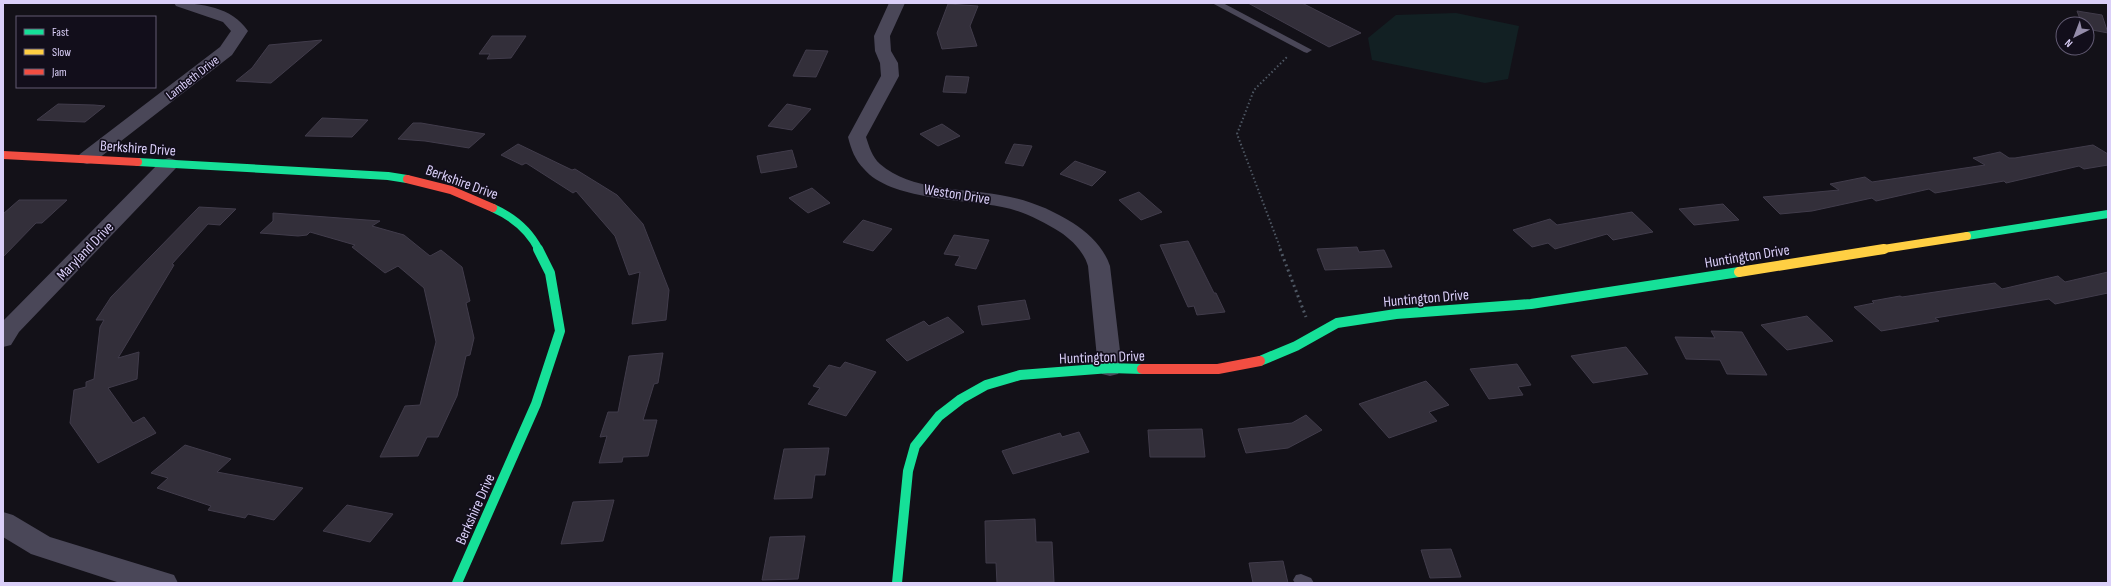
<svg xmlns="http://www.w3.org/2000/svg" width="2111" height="586" font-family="'Sofia Sans Condensed',sans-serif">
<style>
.green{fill:#122023}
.building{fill:#332f3a;stroke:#413c4b}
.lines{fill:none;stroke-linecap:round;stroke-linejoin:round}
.path-far1{stroke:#4e5763;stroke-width:2;stroke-dasharray:1.5 2.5;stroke-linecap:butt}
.path{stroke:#4e5763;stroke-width:3;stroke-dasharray:2 3.5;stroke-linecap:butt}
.lane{fill:#4a4758;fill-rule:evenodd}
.street{fill:#4a4758;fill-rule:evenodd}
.fast-far1{stroke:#16e098;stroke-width:8}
.fast{stroke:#16e098;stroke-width:10}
.slow-far1{stroke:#ffcf43;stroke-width:8}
.slow{stroke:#ffcf43;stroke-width:10}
.jam-far1{stroke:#f24e42;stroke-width:8}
.jam{stroke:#f24e42;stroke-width:10}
.labels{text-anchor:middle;stroke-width:3.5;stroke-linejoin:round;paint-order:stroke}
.far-street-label{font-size:13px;fill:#dacff8;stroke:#120e1b}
.street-label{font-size:15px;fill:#dacff8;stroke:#120e1b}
</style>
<rect width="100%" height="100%" fill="#131118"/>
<polygon class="green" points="1456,13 1519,26 1508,79 1485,83 1372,60 1368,38 1396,15"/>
<g class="building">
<polygon points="1248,3 1302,3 1361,33 1329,47"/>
<polygon points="948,4 978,6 970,26 977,46 942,49 937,33"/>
<polygon points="2077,11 2102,15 2108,33 2087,29 2087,24 2082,24"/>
<polygon points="492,36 526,36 511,58 487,59 490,54 479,54"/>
<polygon points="322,40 271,83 236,81 252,68 269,45"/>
<polygon points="806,50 828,51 816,77 793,76"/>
<polygon points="946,76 969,77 966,93 943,92"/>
<polygon points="58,104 94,105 105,106 85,122 37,120"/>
<polygon points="787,104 811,109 792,130 768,126"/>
<polygon points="322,118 368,120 352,137 305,136"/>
<polygon points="413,123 421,123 485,134 469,148 425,141 398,139"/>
<polygon points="942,124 960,136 938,146 920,134"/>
<polygon points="518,144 572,170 575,169 617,195 643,224 669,290 666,320 632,324 640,272 629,275 615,236 576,191 573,193 526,163 522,165 501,155"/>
<polygon points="1014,144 1032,146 1023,166 1005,163"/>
<polygon points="2093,145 2108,154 2108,165 2084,169 2079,166 2006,183 2004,181 1935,193 1929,189 1876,201 1872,198 1812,211 1780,214 1763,197 1839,190 1830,184 1865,177 1872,182 1985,165 1973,158 2000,152 2009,158 2015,158"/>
<polygon points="792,150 797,167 761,173 757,156"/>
<polygon points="1075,161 1106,172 1092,186 1060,174"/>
<polygon points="812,188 830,203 808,213 789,198"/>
<polygon points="1139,192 1162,212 1141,220 1119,200"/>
<polygon points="19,200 67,200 42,223 36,223 3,257 3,214"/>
<polygon points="1723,204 1739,220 1694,225 1679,209"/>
<polygon points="199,207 236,209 220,225 208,224 172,264 174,265 118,358 139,352 137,379 108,388 133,423 144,417 156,433 98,463 70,423 74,390 86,387 86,382 94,379 100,327 104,320 96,320 111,297"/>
<polygon points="1632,212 1653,232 1613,240 1607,234 1555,249 1548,243 1532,247 1513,230 1550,219 1557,225"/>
<polygon points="273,213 380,221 372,226 404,235 430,256 441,250 462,267 470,301 466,303 474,338 470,355 466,356 457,396 438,437 427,437 418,456 380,457 405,406 420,405 436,342 424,288 398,266 385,273 352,247 355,245 310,232 307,235 298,236 260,233 273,221"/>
<polygon points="863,220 892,229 873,251 843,242"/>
<polygon points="954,235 989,240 976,269 955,265 960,256 944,254"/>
<polygon points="1188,241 1214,293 1216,293 1225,312 1197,315 1194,306 1188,307 1160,245"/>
<polygon points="1357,247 1359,252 1384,250 1392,267 1325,270 1317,249"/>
<polygon points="2108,272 2108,293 2055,304 2049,299 1935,318 1939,321 1881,331 1854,307 1874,303 1872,301 1900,296 1902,297 1995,283 2002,289 2058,276 2065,282"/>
<polygon points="1025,300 1030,319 982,325 978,306"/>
<polygon points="1807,316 1833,341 1787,350 1761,325"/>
<polygon points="948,317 964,332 907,361 886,340 924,321 929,326"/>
<polygon points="1711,331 1742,332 1767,375 1727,374 1720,360 1686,359 1675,337 1715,338"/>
<polygon points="1626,347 1648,374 1593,383 1571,356"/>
<polygon points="663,353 658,383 654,384 643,420 657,420 648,456 623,457 622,462 599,463 607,436 600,437 608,412 618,412 629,356"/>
<polygon points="845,362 876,372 846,416 808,404 820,388 813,386 829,365 840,368"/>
<polygon points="1517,364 1531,385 1518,387 1523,395 1489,399 1470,369"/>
<polygon points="1426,381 1449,405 1429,412 1437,421 1389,438 1359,404"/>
<polygon points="1306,415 1322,430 1288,448 1246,453 1238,429 1292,423"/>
<polygon points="1202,429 1205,457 1150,457 1148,430"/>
<polygon points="1079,432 1089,452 1013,474 1002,451 1060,433 1062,437"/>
<polygon points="185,445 231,459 217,472 303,488 274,520 248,514 245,518 208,510 211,506 157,488 168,478 151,473"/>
<polygon points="829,448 825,475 815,475 812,498 774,499 784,449"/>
<polygon points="614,500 603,541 561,544 573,502"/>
<polygon points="347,505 393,514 370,542 323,531"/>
<polygon points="1035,519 1036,542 1052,542 1054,582 997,583 996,563 986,563 985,521"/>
<polygon points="805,536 798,579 762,580 770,537"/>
<polygon points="1451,549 1461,577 1430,578 1421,550"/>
<polygon points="1283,561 1288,583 1253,583 1249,563"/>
</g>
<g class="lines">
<polyline class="path-far1" points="1281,250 1237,134 1254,90 1288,56"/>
<polyline class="path" points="1280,249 1306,317"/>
<g class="lane">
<polygon points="1212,3 1223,3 1312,50 1307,53 1304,52"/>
<polygon points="1301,574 1311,578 1314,583 1295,583 1293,580 1296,575"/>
</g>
<g class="street">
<path d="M174 3C201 3 232 7 248 31L232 55 94 162 87 164 80 162 77 158 80 154 220 47 231 31 223 22 176 6Z"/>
<path d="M889 3H905L890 36 891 51 898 63 899 76 866 137C869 146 872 157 880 164 911 191 961 188 1000 195 1026 199 1051 209 1073 223 1089 233 1104 248 1110 266L1122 368 1118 374 1110 376 1102 374 1098 368 1088 266C1084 252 1072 240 1060 232 1042 221 1023 211 1002 207 964 199 890 200 864 169 855 160 851 149 848 137L881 76 880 63 875 51 874 36Z"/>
<polygon points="169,158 176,160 179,164 176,168 19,332 11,345 3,347 3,321 162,160"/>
<polygon points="3,512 13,515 50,537 174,575 178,583 120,583 31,554 3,537"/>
</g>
<g class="fast-far1">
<polyline points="138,162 388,176 407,179"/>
<path d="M493 208C513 217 529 230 539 250"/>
<polyline points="1967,236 2108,214"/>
</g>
<g class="fast">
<polyline points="1260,361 1296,346 1337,323 1396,314 1531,304 1739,272"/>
<polyline points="457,583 536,404 560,331 550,273 538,249"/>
<polyline points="897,583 908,471 915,446 939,416 961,399 986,385 1020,375 1110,368 1142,369"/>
</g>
<polyline class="slow-far1" points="1877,250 1967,236"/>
<polyline class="slow" points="1739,272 1884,249"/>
<g class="jam-far1">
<polyline points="3,155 138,162"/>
<polyline points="407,179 451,190 493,208"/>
</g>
<polyline class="jam" points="1142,369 1218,369 1260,361"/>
</g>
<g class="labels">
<g class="far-street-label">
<text transform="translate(192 77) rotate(-38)" y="5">Lambeth Drive</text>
</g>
<g class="street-label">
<text transform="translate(138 148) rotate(4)" y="5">Berkshire Drive</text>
<text transform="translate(462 182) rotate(20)" y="5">Berkshire Drive</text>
<text transform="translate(957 194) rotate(9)" y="5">Weston Drive</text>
<text transform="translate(85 251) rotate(-46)" y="5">Maryland Drive</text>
<text transform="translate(1747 256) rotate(-9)" y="5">Huntington Drive</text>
<text transform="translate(1426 298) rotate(-5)" y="5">Huntington Drive</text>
<text transform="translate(1102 357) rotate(-2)" y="5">Huntington Drive</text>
<text transform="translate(475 509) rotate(-66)" y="5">Berkshire Drive</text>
</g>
</g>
<rect width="2111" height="586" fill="none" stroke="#dacff8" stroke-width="8"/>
<rect x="16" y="16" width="140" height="72" fill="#120e1b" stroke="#625b73"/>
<rect x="24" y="29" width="20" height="6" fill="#16e098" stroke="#625b73"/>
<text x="52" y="36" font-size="12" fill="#dacff8">Fast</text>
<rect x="24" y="49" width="20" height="6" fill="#ffcf43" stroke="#625b73"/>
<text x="52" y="56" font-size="12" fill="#dacff8">Slow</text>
<rect x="24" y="69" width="20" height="6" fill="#f24e42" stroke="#625b73"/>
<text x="52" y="76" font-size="12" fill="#dacff8">Jam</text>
<g transform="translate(2075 36) rotate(222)"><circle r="19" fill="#120e1b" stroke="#625b73"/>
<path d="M0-3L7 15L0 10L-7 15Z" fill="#948caa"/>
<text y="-6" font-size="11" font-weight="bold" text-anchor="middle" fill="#dacff8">N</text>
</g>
</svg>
